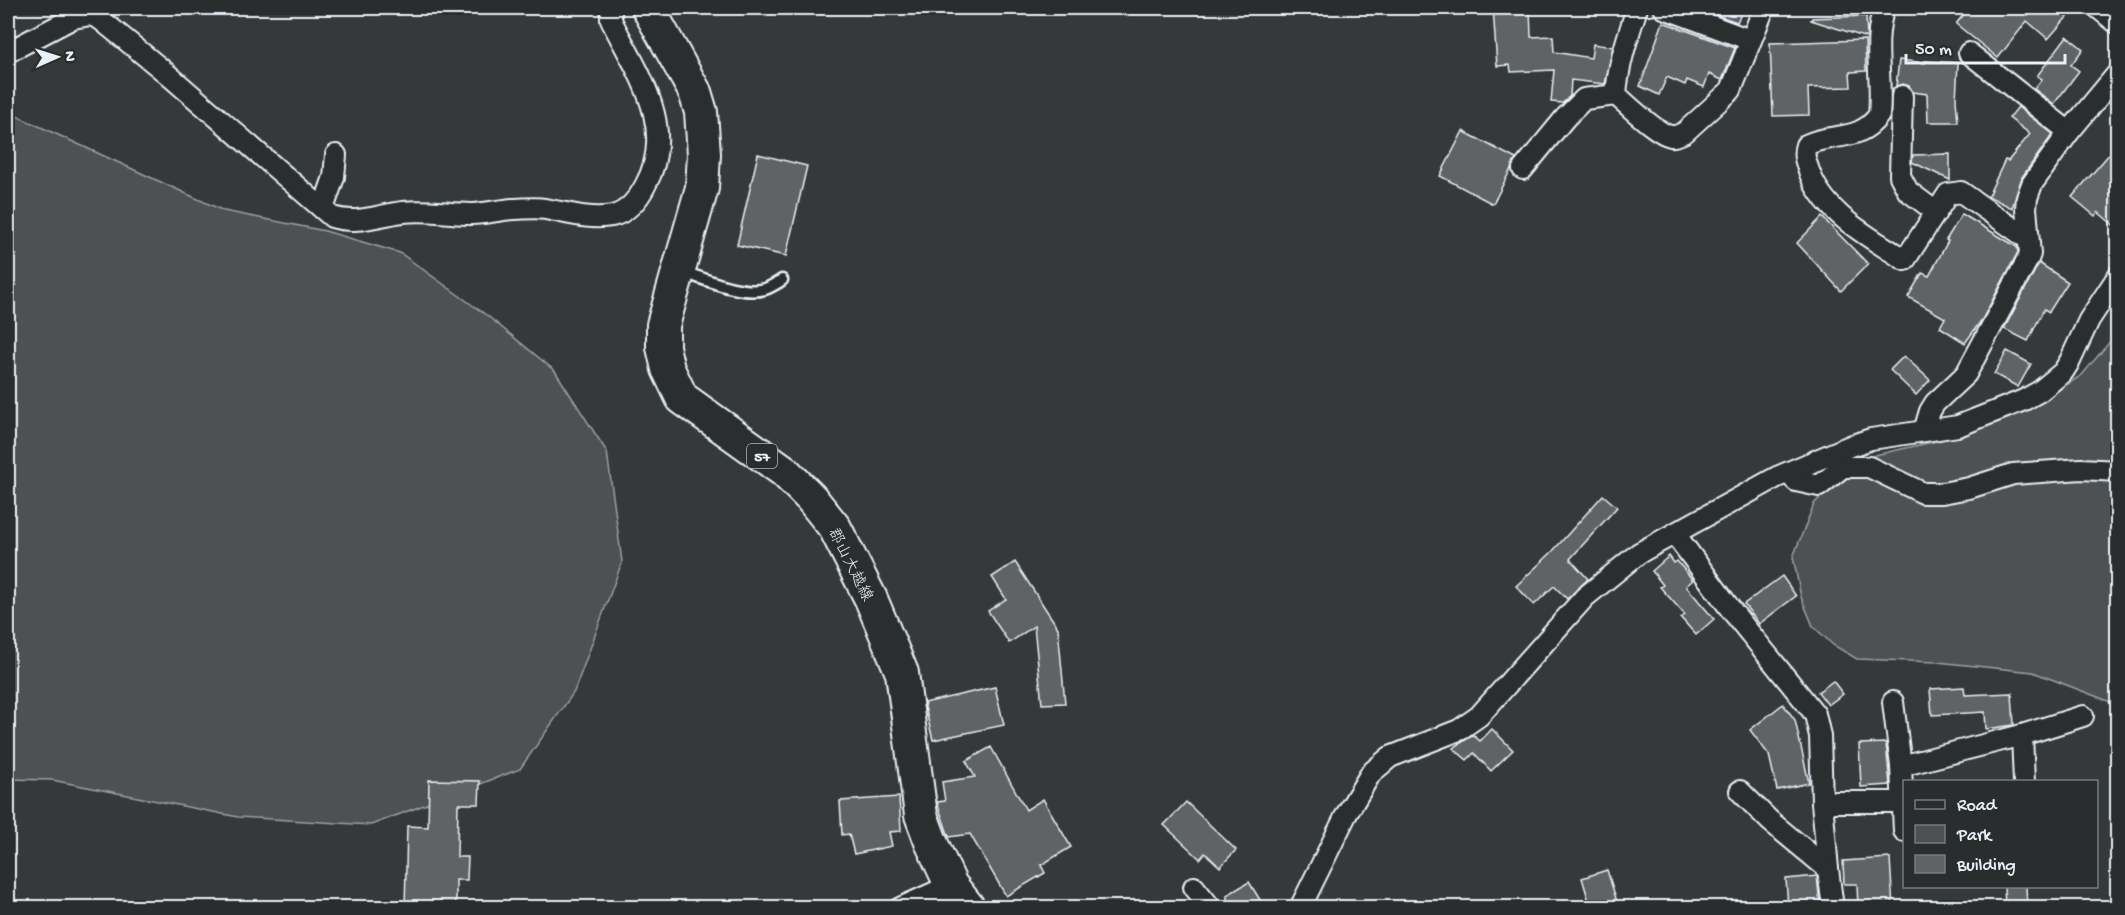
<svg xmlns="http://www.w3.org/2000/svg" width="2125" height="915" font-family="'Gochi Hand','Klee One',sans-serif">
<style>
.green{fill:#4d5152;stroke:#9aa1a5;stroke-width:1.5}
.building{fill:#5f6365;stroke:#e8f1f8;stroke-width:1.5}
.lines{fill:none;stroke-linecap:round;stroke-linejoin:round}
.lane-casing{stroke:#e8f1f8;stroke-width:15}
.street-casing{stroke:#e8f1f8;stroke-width:24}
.primary-casing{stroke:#e8f1f8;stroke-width:36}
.lane{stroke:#2a2d2e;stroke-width:10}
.street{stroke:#2a2d2e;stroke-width:20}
.primary{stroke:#2a2d2e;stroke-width:32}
.labels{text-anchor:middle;stroke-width:4.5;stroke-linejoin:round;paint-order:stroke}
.shield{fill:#2a2d2e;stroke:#afb6bb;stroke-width:1.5}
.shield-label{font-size:15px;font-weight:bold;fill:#e8f1f8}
.street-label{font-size:16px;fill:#e8f1f8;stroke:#2a2d2e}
</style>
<rect width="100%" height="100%" fill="#35393a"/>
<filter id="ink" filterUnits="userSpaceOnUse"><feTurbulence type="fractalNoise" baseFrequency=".0167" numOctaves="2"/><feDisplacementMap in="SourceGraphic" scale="12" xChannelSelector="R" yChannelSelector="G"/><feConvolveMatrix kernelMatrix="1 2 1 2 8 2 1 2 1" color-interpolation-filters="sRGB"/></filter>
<g filter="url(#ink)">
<g class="green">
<polygon points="8,112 224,211 325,231 400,253 489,317 555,371 607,452 622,562 574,692 520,769 371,825 238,817 52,780 8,779"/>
<polygon points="2117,333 2117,711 2108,701 2033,672 1937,662 1857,659 1833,645 1813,626 1801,597 1793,557 1814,504 1840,476 1875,455 1964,435 2004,419 2043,400 2082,375"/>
</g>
<g class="building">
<polygon points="1493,8 1530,8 1531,37 1553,36 1554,52 1591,58 1593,44 1613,47 1605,84 1571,80 1570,96 1563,103 1551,102 1554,70 1511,72 1510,65 1497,66"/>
<polygon points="1714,8 1744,8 1737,22 1711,13"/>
<polygon points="1969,8 2075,8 2048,39 2027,21 1998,58 1956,24"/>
<polygon points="1866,16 1867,38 1811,20 1812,18"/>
<polygon points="1663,22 1735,48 1722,80 1709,74 1704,87 1687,80 1685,85 1667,77 1659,95 1640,86"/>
<polygon points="2067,36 2083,49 2071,65 2079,71 2054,104 2034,89 2042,79 2037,76"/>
<polygon points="1865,40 1866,71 1850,72 1851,87 1808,88 1809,115 1773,116 1770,43"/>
<polygon points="1899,60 1925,63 1925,61 1958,63 1956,100 1958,122 1928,122 1927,94 1913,92 1909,86 1903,84 1896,86"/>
<polygon points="2018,107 2053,134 2022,177 2012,208 1988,196 2005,160 2008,161 2030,134 2009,118"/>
<polygon points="1463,131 1516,159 1493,204 1440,176"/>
<polygon points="2118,144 2118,229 2098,212 2095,216 2072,197"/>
<polygon points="758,154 807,166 786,256 737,245"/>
<polygon points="1950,154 1950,180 1912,162 1913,155"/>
<polygon points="1962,214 2017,247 2018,252 1983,318 1965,343 1940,327 1945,318 1908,297 1922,273 1929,276 1948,241 1946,240"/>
<polygon points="1822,217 1868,264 1841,291 1797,243"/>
<polygon points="2039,263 2068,282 2049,312 2044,309 2028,341 2004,329"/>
<polygon points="2007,351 2031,364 2018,387 1994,374"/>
<polygon points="1904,356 1930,380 1916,395 1890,370"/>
<polygon points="1603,495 1617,507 1570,559 1588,579 1567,599 1554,586 1534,605 1516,586 1552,552"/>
<polygon points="1669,556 1674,563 1677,561 1693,580 1686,586 1714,619 1696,635 1681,618 1685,615 1660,587 1663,585 1652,571"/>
<polygon points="1015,562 1058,628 1065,703 1042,704 1034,626 1009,643 988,611 1006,599 992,577"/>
<polygon points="1782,576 1796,596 1759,624 1744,604"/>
<polygon points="1833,681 1843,694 1828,705 1818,692"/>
<polygon points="995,687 1004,725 933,740 924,703"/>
<polygon points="1964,687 1965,695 2012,693 2014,725 1986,729 1985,712 1932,715 1930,689"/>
<polygon points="1783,704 1795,720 1809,783 1777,790 1769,755 1750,730"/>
<polygon points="1492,729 1513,750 1491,771 1474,753 1467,760 1453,748 1473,735 1480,741"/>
<polygon points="1886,743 1890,785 1861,787 1859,744"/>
<polygon points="991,747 1026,810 1043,799 1071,847 1041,865 1045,873 1006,896 970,834 949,837 937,802 945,801 942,782 975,777 966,761"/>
<polygon points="429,780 480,781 479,804 458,804 457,857 468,857 467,880 456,880 456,908 405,908 407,826 428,827"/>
<polygon points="899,797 901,831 889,832 892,846 854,854 849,834 842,835 840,801"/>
<polygon points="1186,802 1236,850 1220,867 1205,853 1200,859 1164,825"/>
<polygon points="1890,858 1893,908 1858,908 1857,884 1844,884 1843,861"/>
<polygon points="1607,870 1619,908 1591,908 1582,878"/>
<polygon points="1817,876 1820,904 1788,907 1786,879"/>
<polygon points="1249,882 1265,908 1231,908 1227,901 1227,895"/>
<polygon points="2004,886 2026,886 2027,908 2005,908"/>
</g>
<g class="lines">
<g class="lane-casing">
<path id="lane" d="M680 271C703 278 741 296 765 289 771 287 777 283 782 280"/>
</g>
<g class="street-casing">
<g id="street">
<path d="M1637 8C1628 36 1618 65 1616 95 1628 105 1657 134 1671 136 1676 137 1681 134 1685 132L1731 90 1764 8"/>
<polyline points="1664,8 1750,40"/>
<path d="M1884 8C1872 42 1883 79 1879 115 1859 143 1833 132 1806 145 1803 154 1805 159 1808 168 1822 213 1868 236 1905 260L1948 194 1961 192 2028 239"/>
<polyline points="2098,8 2118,24"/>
<path d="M8 52 73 18 91 15 100 19 165 72 332 217C358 225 377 215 403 212 426 209 449 214 472 214 485 214 499 210 513 209 523 209 535 207 545 209 568 213 589 220 612 216 627 213 639 198 645 186 678 127 637 72 611 20V8"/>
<polyline points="1969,53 2069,132"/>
<polyline points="1902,96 1900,176 1908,191 1936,212"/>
<polyline points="1523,169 1565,118 1584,99 1616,95"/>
<polyline points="323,209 334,177 336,155"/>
<polyline points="1924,431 1930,411 1935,403 1966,374 2028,259 2030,254 2026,208 2027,198 2032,184 2069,132 2118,73"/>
<polyline points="1788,473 1796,481 1819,486 1843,467 1869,467 1923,493 1942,493 1969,488 2013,474 2081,469 2118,471"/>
<polyline points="1675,534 1732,611 1815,714 1820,736 1822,802 1828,869 1833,908"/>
<polyline points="1893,702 1901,766 1904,831"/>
<polyline points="2022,735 2083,716"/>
<polyline points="1901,766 2022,735 2024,782"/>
<polyline points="1740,791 1770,821 1828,869"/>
<polyline points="1822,802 1902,802"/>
<polyline points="1194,887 1211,908"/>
<polyline points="900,908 951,885"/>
<polyline points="1300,908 1346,815 1371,773 1390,757 1459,730 1479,716 1585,597 1639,553 1777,477 1850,446 1871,439 1958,426 2024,400 2040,391 2063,372 2070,361 2089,320 2118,276"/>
</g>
</g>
<g class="primary-casing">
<polyline id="primary" points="648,8 695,92 701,112 704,154 702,188 663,325 663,347 668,369 682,398 784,471 811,498 835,528 871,599 902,673 921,815 931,842 951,885 969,908"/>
</g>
<use href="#lane" class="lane"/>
<use href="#street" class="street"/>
<use href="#primary" class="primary"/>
</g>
</g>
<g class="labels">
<rect class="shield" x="747" y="444" width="30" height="24" rx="4.5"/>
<g class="shield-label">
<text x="762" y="461">57</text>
</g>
<g class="street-label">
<text transform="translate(852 564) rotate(63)" y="6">郡山大越線</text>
</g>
</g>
<rect width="2125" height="915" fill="none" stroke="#2a2d2e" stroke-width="30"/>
<rect x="15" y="15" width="2095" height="885" fill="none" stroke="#e8f1f8" stroke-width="2" filter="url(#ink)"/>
<rect x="1903" y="780" width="195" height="108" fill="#2a2d2e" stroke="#767b7f" stroke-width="1.5"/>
<rect x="1915" y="800" width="30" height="9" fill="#2a2d2e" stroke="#767b7f" stroke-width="1.5"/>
<text x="1957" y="810" font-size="18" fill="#e8f1f8">Road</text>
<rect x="1915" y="825" width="30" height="18" fill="#4d5152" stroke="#767b7f" stroke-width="1.5"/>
<text x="1957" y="840" font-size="18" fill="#e8f1f8">Park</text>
<rect x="1915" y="855" width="30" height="18" fill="#5f6365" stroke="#767b7f" stroke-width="1.5"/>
<text x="1957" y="870" font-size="18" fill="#e8f1f8">Building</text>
<g transform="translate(57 57) rotate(87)" stroke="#2a2d2e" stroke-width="4.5" paint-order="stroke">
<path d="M0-4.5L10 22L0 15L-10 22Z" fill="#e8f1f8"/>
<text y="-9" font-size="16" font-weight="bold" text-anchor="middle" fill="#e8f1f8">N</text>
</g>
<path d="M1906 54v9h159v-9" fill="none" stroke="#e8f1f8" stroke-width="3"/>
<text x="1915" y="54" font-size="18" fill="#e8f1f8" stroke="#2a2d2e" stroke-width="4.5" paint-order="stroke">50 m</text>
</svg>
